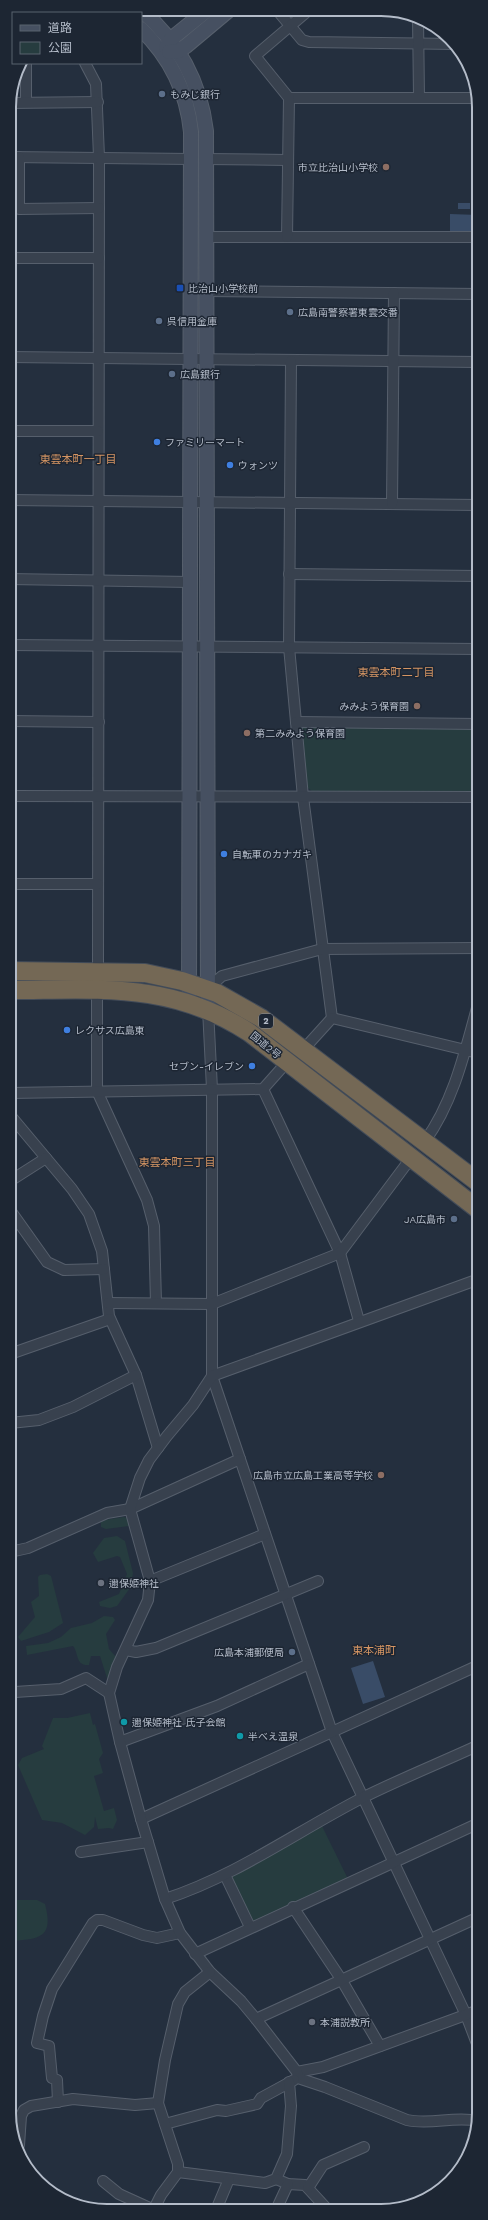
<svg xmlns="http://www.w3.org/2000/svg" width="488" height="2220" font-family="'Work Sans','Noto Sans JP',sans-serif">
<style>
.green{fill:#263c3f}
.water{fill:#394c67}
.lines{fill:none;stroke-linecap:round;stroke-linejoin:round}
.street-casing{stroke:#565f6c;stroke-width:12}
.secondary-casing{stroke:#565f6c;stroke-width:16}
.highway-casing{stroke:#434c59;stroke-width:20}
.street{stroke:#38414e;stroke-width:10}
.secondary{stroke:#465061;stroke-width:14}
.highway{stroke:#746855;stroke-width:18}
.service-dot{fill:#5c6f8a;stroke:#1d2633;stroke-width:1.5}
.education-dot{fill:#8d6e63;stroke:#1d2633;stroke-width:1.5}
.transit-dot{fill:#1a4fb4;stroke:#1d2633;stroke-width:1.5}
.shop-dot{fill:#3f7fe0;stroke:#1d2633;stroke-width:1.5}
.worship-dot{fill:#6b7280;stroke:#1d2633;stroke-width:1.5}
.culture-dot{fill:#0f9aa8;stroke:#1d2633;stroke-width:1.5}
.labels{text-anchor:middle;stroke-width:3;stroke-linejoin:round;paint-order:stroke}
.shield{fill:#1d2633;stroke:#878f9c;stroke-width:1}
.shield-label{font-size:9px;font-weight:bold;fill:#b4bcc9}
.poi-label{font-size:10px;fill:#b4bcc9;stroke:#1d2633;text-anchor:start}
.street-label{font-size:10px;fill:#b4bcc9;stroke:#1d2633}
.neighbourhood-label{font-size:11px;fill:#d59563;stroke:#1d2633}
.rim{fill:none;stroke:#b4bcc9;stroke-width:2}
</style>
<rect width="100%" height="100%" fill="#242f3e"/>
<g class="green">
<polygon points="303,724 478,727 478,794 313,792 308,788 300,729"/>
<polygon points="124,1517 129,1519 129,1526 106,1529 101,1527 101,1522 104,1520"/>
<polygon points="117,1536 125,1541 133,1573 130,1588 117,1606 110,1608 100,1606 99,1602 119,1594 127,1574 120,1557 117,1556 98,1562 93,1553 104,1538"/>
<polygon points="47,1574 51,1576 63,1623 49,1632 21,1641 18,1637 35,1617 31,1602 39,1596 38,1577 40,1575"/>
<path d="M104 1616 113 1617 115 1620 106 1634 109 1649 116 1657 108 1681 100 1656H91L89 1665C75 1666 79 1653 73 1646L27 1655 26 1646 48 1643 61 1637 71 1628 92 1623Z"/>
<polygon points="90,1713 93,1725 95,1724 103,1753 99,1759 103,1773 94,1776 104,1811 114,1808 117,1820 113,1829 109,1828 98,1829 95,1817 94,1827 85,1835 62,1823 42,1820 18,1765 22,1758 44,1749 42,1746 53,1718 67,1718"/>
<polygon points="321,1824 348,1879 254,1921 249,1919 230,1879 232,1874"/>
<path d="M10 1898 11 1900H37L45 1904C54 1938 40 1939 10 1941Z"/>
</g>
<g class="water">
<rect x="458" y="203" width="12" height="6"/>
<polygon points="450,214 478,215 478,231 450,231"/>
<polygon points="373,1661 385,1697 363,1704 351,1668"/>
</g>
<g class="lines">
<g class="street-casing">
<g id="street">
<polyline points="277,10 302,40 309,42 455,44"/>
<polyline points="418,18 419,97"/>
<polyline points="26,63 26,102"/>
<polyline points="85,63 96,84 99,157 98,971"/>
<polyline points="289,98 478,98"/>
<polyline points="9,103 98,102"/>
<polyline points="9,157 191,159"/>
<polyline points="19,157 19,209 99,208"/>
<polyline points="205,159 287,160"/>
<polyline points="206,237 478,237"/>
<polyline points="287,237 289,98 255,56 309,10"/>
<polyline points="9,258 99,258"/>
<polyline points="206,291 478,294"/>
<polyline points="9,357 478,362"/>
<polyline points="291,361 289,647 303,797 332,1018"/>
<polyline points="9,431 98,431"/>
<polyline points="9,500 478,505"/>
<polyline points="392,504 394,293"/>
<polyline points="289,574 478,576"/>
<polyline points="9,579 190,582"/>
<polyline points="9,645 478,649"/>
<polyline points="9,721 99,722"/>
<polyline points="296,722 478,724"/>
<polyline points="9,796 478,797"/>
<polyline points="9,884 98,884"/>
<polyline points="207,989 222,976 322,949 478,948"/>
<polyline points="97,990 97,1091 147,1200 154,1226 156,1303"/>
<polyline points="208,1009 212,1089 212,1376 332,1732 466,2015 479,2049"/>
<polyline points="303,1050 332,1018 478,1053"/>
<polyline points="263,1089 340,1253 359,1321"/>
<polyline points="10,1093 263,1089 287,1062"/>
<polyline points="10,1115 72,1189 89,1214 102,1251 109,1316 136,1375 158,1448"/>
<path d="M425 1141C454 1101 465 1051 478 1004V995"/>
<polyline points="10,1181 46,1158"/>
<polyline points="10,1210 47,1262 64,1270 104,1269"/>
<polyline points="108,1303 212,1304 340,1253 411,1158"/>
<polyline points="10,1354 110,1319"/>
<polyline points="10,1423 39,1420 73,1407 136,1375"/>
<polyline points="10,1552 28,1548 107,1513 130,1509 240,1459"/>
<polyline points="150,1581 265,1534"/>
<polyline points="126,1650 136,1652 156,1648 318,1581"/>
<polyline points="10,1690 15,1692 61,1689 86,1678 109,1693"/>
<polyline points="120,1742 217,1706 309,1664"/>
<polyline points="141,1819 479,1665"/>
<polyline points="81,1852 148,1842"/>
<polyline points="225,1875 250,1927"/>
<path d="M165 1899C236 1876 296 1832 362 1798 400 1779 440 1763 479 1745"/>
<polyline points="293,1907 341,1979 380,2046"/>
<polyline points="195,1954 479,1823"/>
<polyline points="256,2019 479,1917"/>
<polyline points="297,2072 323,2067 479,2010"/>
<polyline points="58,2102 57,2080 52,2078 49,2046 37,2043 43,2016 52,1989 93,1923 97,1920 103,1920 143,1935 157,1938 180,1933"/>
<path d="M478 2121C455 2116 430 2125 407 2120L325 2087 298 2078 297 2072 256 2019 241 2001 210 1972 180 1933 165 1899 141 1819 120 1742 109 1693 117 1667 148 1600 150 1581 130 1509 140 1478 149 1460 167 1436 193 1405 212 1376 479 1279"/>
<polyline points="165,2124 217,2110 226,2111 257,2104 261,2098 294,2080"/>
<polyline points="19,2145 21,2116 24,2110 31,2106 73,2099 135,2105 158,2103"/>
<polyline points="178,2172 265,2183 276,2179 287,2154 291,2106 289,2082"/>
<polyline points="276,2179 288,2184 305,2185 328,2210"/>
<polyline points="103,2181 119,2194 152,2209"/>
<polyline points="308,2188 323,2165 364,2147"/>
<polyline points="154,2209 161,2195 178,2172 178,2164 158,2103 165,2060 178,2004 185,1992 210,1972"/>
<polyline points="216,2210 229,2179"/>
<polyline points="276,2210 288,2184"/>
</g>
</g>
<g class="secondary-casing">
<g id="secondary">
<polyline points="118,9 122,13"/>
<path d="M140 9C178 41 200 81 206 131L208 1009"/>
<path d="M141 29C170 57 187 91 191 132L189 1002"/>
<polyline points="166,48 171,39 207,10"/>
<polyline points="169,52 179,51 186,46 229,10"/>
</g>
</g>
<g class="highway-casing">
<g id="highway">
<polyline points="9,971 145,973 182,981 217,993 261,1018 479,1183"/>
<path d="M9 990C99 990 171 981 250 1033L479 1210"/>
</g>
</g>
<use href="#street" class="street"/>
<use href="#secondary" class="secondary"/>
<use href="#highway" class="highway"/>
</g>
<g class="service-dot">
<circle cx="162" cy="94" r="4"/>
<circle cx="290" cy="312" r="4"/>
<circle cx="159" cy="321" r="4"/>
<circle cx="172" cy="374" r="4"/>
<circle cx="454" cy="1219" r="4"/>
<circle cx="292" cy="1652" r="4"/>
</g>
<g class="education-dot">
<circle cx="386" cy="167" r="4"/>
<circle cx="417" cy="706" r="4"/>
<circle cx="247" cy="733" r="4"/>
<circle cx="381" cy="1475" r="4"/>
</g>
<rect class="transit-dot" x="176" y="284" width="8" height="8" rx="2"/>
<g class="shop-dot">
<circle cx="157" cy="442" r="4"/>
<circle cx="230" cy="465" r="4"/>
<circle cx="224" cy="854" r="4"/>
<circle cx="67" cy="1030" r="4"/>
<circle cx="252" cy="1066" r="4"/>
</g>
<g class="worship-dot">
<circle cx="101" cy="1583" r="4"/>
<circle cx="312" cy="2022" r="4"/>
</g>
<g class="culture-dot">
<circle cx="124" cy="1722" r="4"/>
<circle cx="240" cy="1736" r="4"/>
</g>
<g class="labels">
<rect class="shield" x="259" y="1014" width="14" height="14" rx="3"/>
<g class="shield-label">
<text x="266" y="1024">2</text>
</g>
<g class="poi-label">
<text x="170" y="98">もみじ銀行</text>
<text x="378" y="171" text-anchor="end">市立比治山小学校</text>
<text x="188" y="292">比治山小学校前</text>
<text x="298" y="316">広島南警察署東雲交番</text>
<text x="167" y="325">呉信用金庫</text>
<text x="180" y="378">広島銀行</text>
<text x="165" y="446">ファミリーマート</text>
<text x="238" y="469">ウォンツ</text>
<text x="409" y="710" text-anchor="end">みみよう保育園</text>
<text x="255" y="737">第二みみよう保育園</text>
<text x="232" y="858">自転車のカナガキ</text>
<text x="75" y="1034">レクサス広島東</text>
<text x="244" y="1070" text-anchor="end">セブン-イレブン</text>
<text x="446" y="1223" text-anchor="end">JA広島市</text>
<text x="373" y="1479" text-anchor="end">広島市立広島工業高等学校</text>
<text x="109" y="1587">邇保姫神社</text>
<text x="284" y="1656" text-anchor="end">広島本浦郵便局</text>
<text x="132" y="1726">邇保姫神社 氏子会館</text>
<text x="248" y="1740">半べえ温泉</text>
<text x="320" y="2026">本浦説教所</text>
</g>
<g class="street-label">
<text transform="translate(266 1045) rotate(39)" y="4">国道2号</text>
</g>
<g class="neighbourhood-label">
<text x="78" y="463">東雲本町一丁目</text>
<text x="396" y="676">東雲本町二丁目</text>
<text x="177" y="1166">東雲本町三丁目</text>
<text x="374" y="1654">東本浦町</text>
</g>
</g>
<path d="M0 0H488V2220H0ZM107 16H381A91 91 0 0 1 472 107V2113A91 91 0 0 1 381 2204H107A91 91 0 0 1 16 2113V107A91 91 0 0 1 107 16Z" fill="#1d2633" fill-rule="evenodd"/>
<path class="rim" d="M107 16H381A91 91 0 0 1 472 107V2113A91 91 0 0 1 381 2204H107A91 91 0 0 1 16 2113V107A91 91 0 0 1 107 16Z"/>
<rect x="12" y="12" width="130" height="52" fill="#1d2633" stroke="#59626f"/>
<rect x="20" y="25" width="20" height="6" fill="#465061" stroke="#59626f"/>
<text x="48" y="32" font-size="12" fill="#b4bcc9">道路</text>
<rect x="20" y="42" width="20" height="12" fill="#263c3f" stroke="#59626f"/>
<text x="48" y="52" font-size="12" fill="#b4bcc9">公園</text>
</svg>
